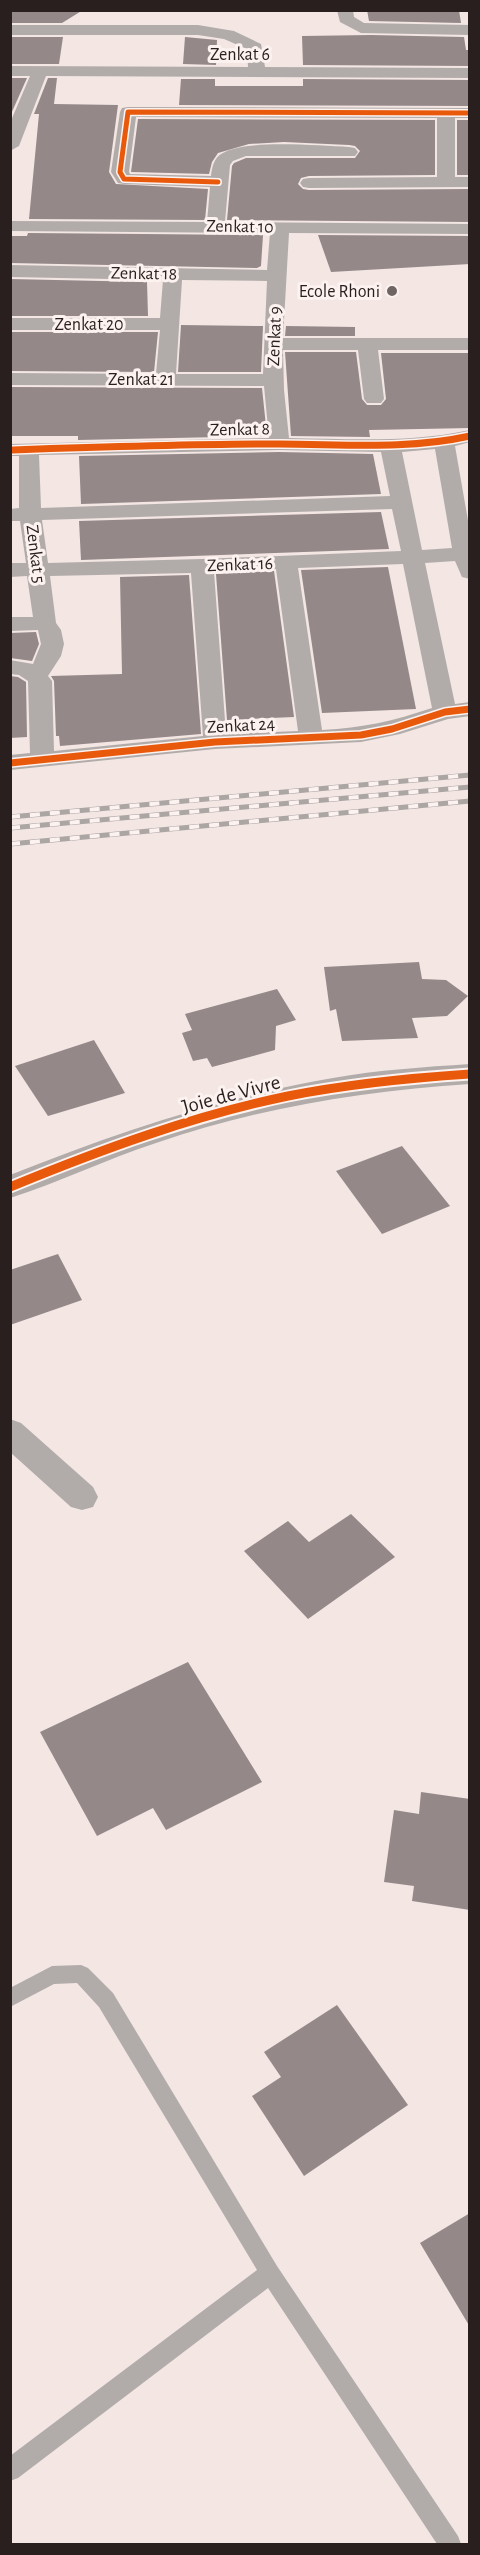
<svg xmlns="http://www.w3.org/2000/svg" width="480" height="2555" font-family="'Alegreya Sans',sans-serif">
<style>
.building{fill:#948889}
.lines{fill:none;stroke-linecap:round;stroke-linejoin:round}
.lane{fill:#b1acaa;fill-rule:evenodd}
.street{fill:#b1acaa;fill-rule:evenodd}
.rail-casing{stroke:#aba5a3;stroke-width:5}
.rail{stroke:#fcf2f0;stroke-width:4;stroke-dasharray:10;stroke-linecap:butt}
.cycleway-far2-casing{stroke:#fcf2f0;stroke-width:8}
.cycleway-far1-casing{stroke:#fcf2f0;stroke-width:10}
.cycleway-casing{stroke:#fcf2f0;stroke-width:13}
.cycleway-far2{stroke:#e8590c;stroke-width:5}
.cycleway-far1{stroke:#e8590c;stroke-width:7}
.cycleway{stroke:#e8590c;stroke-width:9}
.poi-dot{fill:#6f6563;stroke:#fcf2f0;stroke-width:2}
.labels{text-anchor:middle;stroke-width:6;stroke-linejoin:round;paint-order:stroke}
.far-street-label{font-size:18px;fill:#281f1e;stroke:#fcf2f0}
.far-poi-label{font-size:18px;fill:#281f1e;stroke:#fcf2f0;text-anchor:end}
.street-label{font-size:21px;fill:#281f1e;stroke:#fcf2f0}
</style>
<rect width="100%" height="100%" fill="#f3e6e3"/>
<g class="building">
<polygon points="10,10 83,10 62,23 10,23"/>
<polygon points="367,10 459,10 461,23 369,21"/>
<polygon points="371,35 464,37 466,50 470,50 470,66 303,65 302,36"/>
<polygon points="10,37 63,37 59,64 10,64"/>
<polygon points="185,37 217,40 216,65 183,64"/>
<polygon points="10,78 27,78 11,114 10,114"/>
<polygon points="48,78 57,78 54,104 118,105 109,172 116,184 208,189 205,220 29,219 39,114 34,114"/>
<polygon points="181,79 215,79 215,86 303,86 303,79 470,80 470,106 179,105"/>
<polygon points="138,119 435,120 435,175 309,176 301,178 298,184 303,189 309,190 470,189 470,222 227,220 232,166 234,163 246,158 355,158 360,151 355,146 349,145 284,142 249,144 218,153 212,162 209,174 131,172"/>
<rect x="457" y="120" width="13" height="55"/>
<polygon points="28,233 263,235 261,266 257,268 10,263 10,236 27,236"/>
<polygon points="318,235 470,236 470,264 331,272"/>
<polygon points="10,279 147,282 148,316 10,316"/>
<polygon points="181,325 263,326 261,372 178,372"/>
<polygon points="286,326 355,327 355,336 285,336"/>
<polygon points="10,332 158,332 154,372 10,371"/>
<polygon points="285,352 356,352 362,399 367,405 381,405 386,399 381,353 470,353 470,428 369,430 370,437 291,436"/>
<polygon points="10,387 262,388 267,436 78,440 78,436 10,436"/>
<polygon points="279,452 373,454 381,494 81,504 79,456"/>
<polygon points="381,512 389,549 81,560 79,521"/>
<polygon points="388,567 416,709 322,713 301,570"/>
<polygon points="274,571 294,717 227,720 216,574"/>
<polygon points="189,575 201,734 60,746 59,736 56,736 54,681 51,676 122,674 120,577"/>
<polygon points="36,632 39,644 32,661 10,658 10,633"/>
<polygon points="10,676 18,677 26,682 27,737 10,738"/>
<polygon points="419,962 422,979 446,980 468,996 447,1016 412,1018 418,1038 342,1041 336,1009 330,1011 324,967"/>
<polygon points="277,989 296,1020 276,1026 275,1050 212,1067 207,1058 193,1061 182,1033 192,1030 185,1014"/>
<polygon points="94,1040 125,1093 48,1116 15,1066"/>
<polygon points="402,1146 450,1206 382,1234 336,1171"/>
<polygon points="58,1254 82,1300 10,1325 10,1270"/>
<polygon points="351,1514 395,1557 308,1619 244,1551 288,1521 309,1542"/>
<polygon points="188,1662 262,1782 166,1830 153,1808 97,1836 40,1732"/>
<polygon points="421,1792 470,1799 470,1910 412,1901 414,1886 384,1882 394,1810 419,1814"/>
<polygon points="337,2005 408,2105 304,2176 252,2096 281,2077 264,2052"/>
<polygon points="470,2213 470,2327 420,2243"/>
</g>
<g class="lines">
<polygon class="lane" points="81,1965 88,1968 113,1993 277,2266 458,2536 461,2544 437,2544 268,2288 18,2478 10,2481 10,2456 257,2270 99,2007 77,1983 54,1984 10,2007 10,1988 52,1966"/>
<g class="street">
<polygon points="337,10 353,10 354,17 364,23 470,25 470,35 361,33 340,22"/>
<polygon points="10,25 198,25 234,31 261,44 265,67 470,68 470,78 46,76 19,146 10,151 10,123 30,76 10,76 10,66 248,67 247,49 224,39 198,35 10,35"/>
<path d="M128 107 470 108V118H455V177H470V187L309 188 303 187 300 183 303 179 309 178 437 177V118L136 117 129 172 130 174 211 176C212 167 214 157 223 153 248 139 318 146 349 147L355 148 358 152 355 156H246L233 161 230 165 225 222 470 224V234L289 233 283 338H470V350H378L384 399 381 403H367L364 399 358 350H283L284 390 289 438C350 439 410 443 470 430V442L455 446 470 532V579L462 577 455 561 425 563 455 704 470 702V716L448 719 400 734 361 742 215 749 10 770V755L30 753 28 681 19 675 10 674V660L33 664 41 644 38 630 10 631V617H33L27 576 10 577V563H26L20 521H10V509L19 508V456H10V444L269 438 264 386 10 385V373L156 374 160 330H10V318H160L163 280 10 277V265L267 270 270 233 10 231V221L207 222 210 187 124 184 118 183 111 172 120 112 122 108ZM182 280 267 281 263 374H176ZM435 449 452 548 422 550 402 452ZM279 450 381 452 390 496 41 508 39 455ZM392 509 401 551 202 559 48 563 42 520ZM403 564 432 708C393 721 363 728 322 730L298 568ZM276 569 298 731 226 734 214 572ZM191 573 203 736 54 751 52 681 48 676 61 656 64 644 61 630 56 623 50 576Z"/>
<path d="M470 1064V1084C362 1091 258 1108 156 1143 107 1159 60 1182 10 1198V1175C115 1133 222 1097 333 1078 378 1070 424 1067 470 1064Z"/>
<polygon points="10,1419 21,1423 93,1487 98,1497 93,1507 82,1510 71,1507 10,1452"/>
</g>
<g class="rail-casing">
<g id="rail">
<polyline points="10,817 470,775"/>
<polyline points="10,828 470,787"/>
<polyline points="10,844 470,801"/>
</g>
</g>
<use href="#rail" class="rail"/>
<g class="cycleway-far2-casing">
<polyline id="cycleway-far2" points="218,182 124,179 120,172 128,112 470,113"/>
</g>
<g class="cycleway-far1-casing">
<g id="cycleway-far1">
<path d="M10 450C100 447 189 444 279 444 343 444 407 450 470 436"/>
<polyline points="10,763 215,742 361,735 392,729 445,712 470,709"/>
</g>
</g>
<g class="cycleway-casing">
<path id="cycleway" d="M10 1187C100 1150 192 1116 288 1096 348 1084 409 1078 470 1074"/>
</g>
<use href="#cycleway-far2" class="cycleway-far2"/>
<use href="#cycleway-far1" class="cycleway-far1"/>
<use href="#cycleway" class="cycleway"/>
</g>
<circle class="poi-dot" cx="392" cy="291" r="6"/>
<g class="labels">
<g class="far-street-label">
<text x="240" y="60">Zenkat 6</text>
<text transform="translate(240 226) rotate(1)" y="6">Zenkat 10</text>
<text transform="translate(144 273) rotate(1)" y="6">Zenkat 18</text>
<text x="89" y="330">Zenkat 20</text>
<text transform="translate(274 336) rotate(-88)" y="6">Zenkat 9</text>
<text x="141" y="385">Zenkat 21</text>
<text transform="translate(240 429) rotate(-1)" y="6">Zenkat 8</text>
<text transform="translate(36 554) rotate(83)" y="6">Zenkat 5</text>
<text transform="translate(240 564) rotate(-2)" y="6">Zenkat 16</text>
<text transform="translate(241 725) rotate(-3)" y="6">Zenkat 24</text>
</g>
<g class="far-poi-label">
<text x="380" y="297">Ecole Rhoni</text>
</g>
<g class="street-label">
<text transform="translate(231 1094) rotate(-15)" y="7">Joie de Vivre</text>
</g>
</g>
<rect width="480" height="2555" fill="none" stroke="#281f1e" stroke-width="24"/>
</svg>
